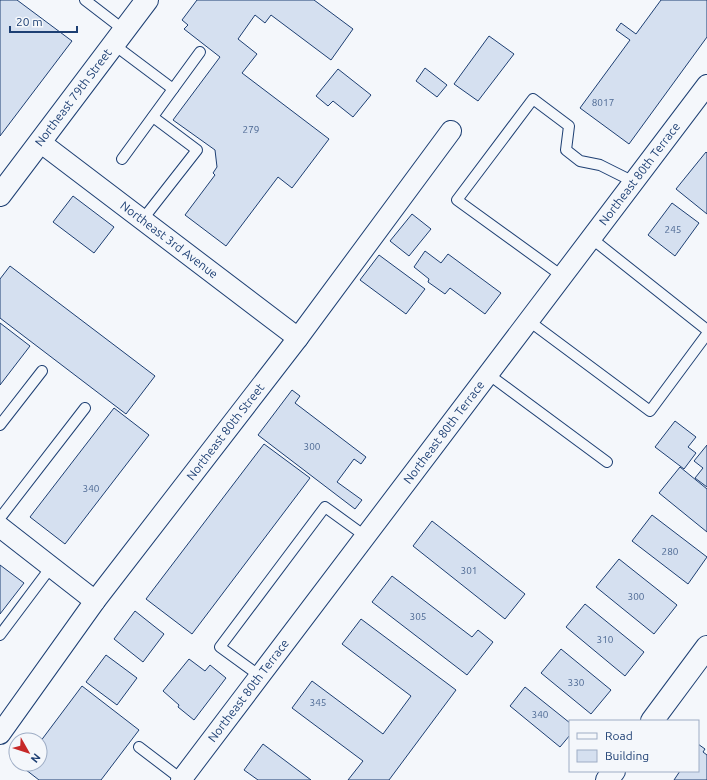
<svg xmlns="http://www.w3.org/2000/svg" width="707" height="780" font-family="Ubuntu,sans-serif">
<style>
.building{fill:#d5e0f0;stroke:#1d3f73}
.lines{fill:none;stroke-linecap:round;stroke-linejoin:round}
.service-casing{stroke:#1d3f73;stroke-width:12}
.minor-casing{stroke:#1d3f73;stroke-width:22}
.primary-casing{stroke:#1d3f73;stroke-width:24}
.service{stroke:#f4f7fb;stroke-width:10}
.minor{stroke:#f4f7fb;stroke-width:20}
.primary{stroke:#f4f7fb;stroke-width:22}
.labels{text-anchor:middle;stroke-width:3;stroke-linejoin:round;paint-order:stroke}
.number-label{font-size:10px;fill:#4b6792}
.street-label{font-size:12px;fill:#1d3f73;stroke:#f4f7fb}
</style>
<rect width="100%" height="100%" fill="#f4f7fb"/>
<g class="building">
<polygon points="0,0 17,0 72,41 0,136"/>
<polygon points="197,0 314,0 353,29 331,60 271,15 265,23 255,15 238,39 257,54 242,73 329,139 292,188 278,177 226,246 185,215 215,175 213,173 217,167 215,150 173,120 220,57 184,29 188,25 182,20"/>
<polygon points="661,0 707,0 707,37 629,144 580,108 630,40 616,30 621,23 636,34"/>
<polygon points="489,36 514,54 478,101 454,84"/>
<polygon points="425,68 447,85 437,97 416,81"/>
<polygon points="338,69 371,95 353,117 333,101 328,106 316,96"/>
<polygon points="706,152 707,153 707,214 676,189"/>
<polygon points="73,196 114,227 94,253 53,222"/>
<polygon points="672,203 699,223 675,256 648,235"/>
<polygon points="412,214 431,229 409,256 390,241"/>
<polygon points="425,251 441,263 448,254 501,293 485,314 450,288 445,294 428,282 429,279 414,267"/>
<polygon points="379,255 425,289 406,314 360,280"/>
<polygon points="10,266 155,376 126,414 0,318 0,279"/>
<polygon points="0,323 30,346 0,385"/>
<polygon points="292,390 300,396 295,403 366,457 361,464 354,459 337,482 362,500 355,509 258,435"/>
<polygon points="114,408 149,435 65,544 30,517"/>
<polygon points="675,421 696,437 688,447 696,453 684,469 655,447"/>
<polygon points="264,444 310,478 192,634 146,599"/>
<polygon points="707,445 707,487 695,478 703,468 694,461"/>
<polygon points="680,467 707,489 707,532 659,493"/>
<polygon points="652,515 707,557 688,584 632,541"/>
<polygon points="432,521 525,594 505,619 413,546"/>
<polygon points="619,559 677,605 654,634 596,587"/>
<polygon points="0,565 24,583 0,614"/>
<polygon points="392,576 472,637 478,630 493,642 467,675 372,602"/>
<polygon points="585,604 644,652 625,676 566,627"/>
<polygon points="135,611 164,634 143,662 114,639"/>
<polygon points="361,619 456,690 389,780 348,780 363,761 292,708 312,681 383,734 411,696 342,644"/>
<polygon points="561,649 611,690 591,714 541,673"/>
<polygon points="106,655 137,678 117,705 86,682"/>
<polygon points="189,659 205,671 210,665 226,678 194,720 178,707 179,705 163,691"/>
<polygon points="82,686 139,730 101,780 39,780 21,766 23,764 40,764 40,742"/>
<polygon points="525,687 570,723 570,735 560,747 510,706"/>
<polygon points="263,744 311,780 258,780 244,770"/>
<polygon points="698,744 705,749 703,752 707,755 707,780 674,780 680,771 698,771"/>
</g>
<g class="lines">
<g class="service-casing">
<g id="service">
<polyline points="85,0 124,30"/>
<polyline points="113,44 173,89"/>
<polyline points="122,159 200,52"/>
<polyline points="143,219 197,150 153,117"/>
<polyline points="591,238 707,330"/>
<polyline points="562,276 457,200 533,99 569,126 566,150 580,161 600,165 634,182"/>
<polyline points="529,321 650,411 707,334"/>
<polyline points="488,374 607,462"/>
<polyline points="0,425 42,371"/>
<polyline points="0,518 85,408"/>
<polyline points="0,635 51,567"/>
<polyline points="260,676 220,647 325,507 365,536"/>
<polyline points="139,747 181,779"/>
</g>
</g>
<g class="minor-casing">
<g id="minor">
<path id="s1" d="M40 142 298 338"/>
<polyline points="0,527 95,601"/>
<path id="s2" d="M0 734 95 601 298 338 451 131"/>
<path id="s3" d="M181 780 707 85"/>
</g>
</g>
<g class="primary-casing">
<g id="primary">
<path id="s4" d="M0 195 147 0"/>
<polyline points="652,721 707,647"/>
<polyline points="607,780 614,771"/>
</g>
</g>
<use href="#service" class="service"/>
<use href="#minor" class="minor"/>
<use href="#primary" class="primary"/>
</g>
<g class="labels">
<g class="number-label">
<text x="603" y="106">8017</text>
<text x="251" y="133">279</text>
<text x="673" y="233">245</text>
<text x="312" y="450">300</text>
<text x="91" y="492">340</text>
<text x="670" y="555">280</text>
<text x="469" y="574">301</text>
<text x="636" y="600">300</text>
<text x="418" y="620">305</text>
<text x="605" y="643">310</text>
<text x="576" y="686">330</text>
<text x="318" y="706">345</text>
<text x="540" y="718">340</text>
</g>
<g class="street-label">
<text dy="4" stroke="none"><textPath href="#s4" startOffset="122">Northeast 79th Street</textPath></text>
<text dy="4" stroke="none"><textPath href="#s3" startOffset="760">Northeast 80th Terrace</textPath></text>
<text dy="4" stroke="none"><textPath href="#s1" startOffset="162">Northeast 3rd Avenue</textPath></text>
<text dy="4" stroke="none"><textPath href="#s2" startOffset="377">Northeast 80th Street</textPath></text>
<text dy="4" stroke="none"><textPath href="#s3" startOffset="436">Northeast 80th Terrace</textPath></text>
<text dy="4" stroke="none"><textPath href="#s3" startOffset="112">Northeast 80th Terrace</textPath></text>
</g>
</g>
<rect x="569" y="720" width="130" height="52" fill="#f4f7fb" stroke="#9eadc5"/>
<rect x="577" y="733" width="20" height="6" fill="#f4f7fb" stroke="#9eadc5"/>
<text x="605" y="740" font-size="12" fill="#1d3f73">Road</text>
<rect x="577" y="750" width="20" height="12" fill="#d5e0f0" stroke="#9eadc5"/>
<text x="605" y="760" font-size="12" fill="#1d3f73">Building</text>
<g transform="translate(28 752) rotate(129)"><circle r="19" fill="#f4f7fb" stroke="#9eadc5"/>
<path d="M0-3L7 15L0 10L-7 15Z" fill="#c62828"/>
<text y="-6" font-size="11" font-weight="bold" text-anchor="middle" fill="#1d3f73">N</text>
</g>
<path d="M10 26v6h67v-6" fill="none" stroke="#1d3f73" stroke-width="2"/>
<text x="16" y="26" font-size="12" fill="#1d3f73" stroke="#f4f7fb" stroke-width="3" paint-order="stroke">20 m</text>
</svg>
